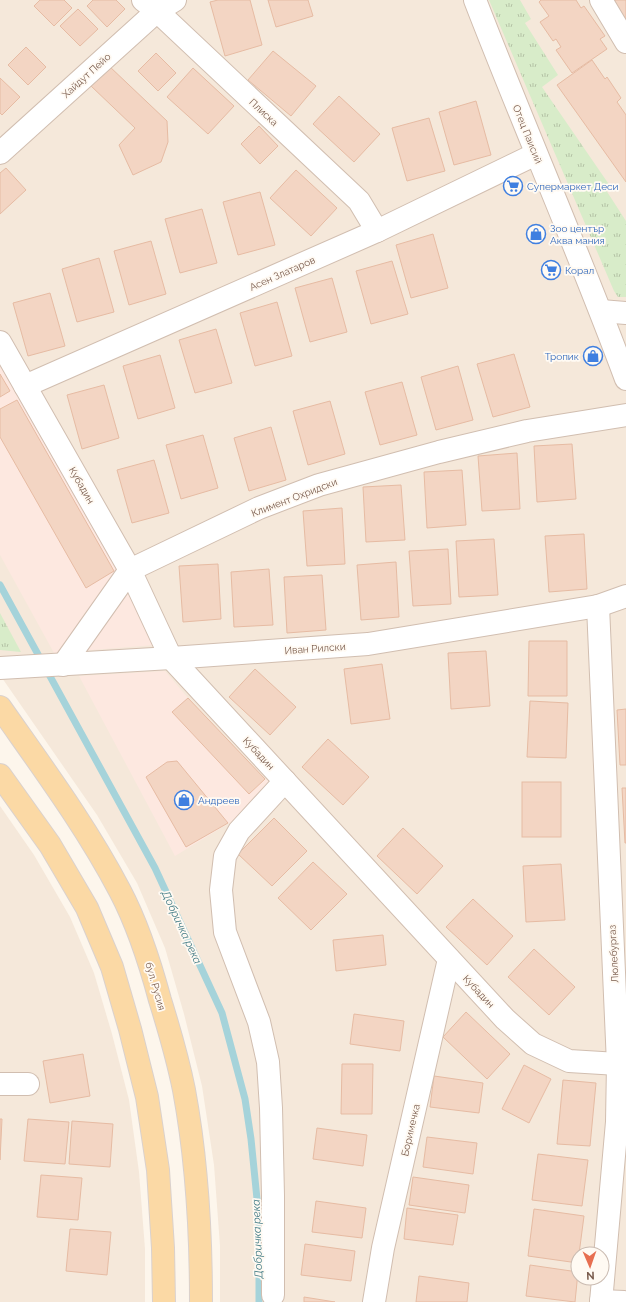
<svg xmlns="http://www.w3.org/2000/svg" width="626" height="1302" font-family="Raleway,sans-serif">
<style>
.residential{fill:#f5e8da;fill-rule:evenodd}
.commercial{fill:#fde8e0}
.grass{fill:url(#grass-tufts)}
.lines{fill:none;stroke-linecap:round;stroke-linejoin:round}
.stream{stroke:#a5d3da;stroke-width:7}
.building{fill:#f3d5c3;stroke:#e6bba3}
.minor-casing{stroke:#d1beb0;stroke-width:24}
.major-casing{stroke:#dad1cd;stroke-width:24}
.minor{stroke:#fff;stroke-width:22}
.major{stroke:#fbd9a5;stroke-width:22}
.labels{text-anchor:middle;stroke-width:3.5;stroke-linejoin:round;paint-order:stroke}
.street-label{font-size:10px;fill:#7a5c4d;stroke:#fffaf3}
.shop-label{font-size:10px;fill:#366cbe;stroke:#fffaf3;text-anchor:start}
.water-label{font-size:11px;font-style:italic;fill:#437c86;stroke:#fffaf3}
</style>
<defs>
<pattern id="grass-tufts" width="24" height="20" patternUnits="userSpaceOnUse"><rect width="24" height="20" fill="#d8ecc9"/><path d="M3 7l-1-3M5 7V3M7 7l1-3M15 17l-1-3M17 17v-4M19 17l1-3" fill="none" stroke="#b4c2a5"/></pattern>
</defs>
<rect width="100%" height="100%" fill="#fdf6ec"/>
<g class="residential">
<path d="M0 0H626V1302H220V1246L214 1165 202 1086 184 1014 165 948 137 883 97 815 0 675ZM578 1254H602V1278H578Z"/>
<polygon points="0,806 34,855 70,917 94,973 112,1034 129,1100 139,1172 145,1249 145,1302 0,1302"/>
</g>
<g class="commercial">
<polygon points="0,360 122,574 155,645 54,653 0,555"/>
<polygon points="165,671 188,698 265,779 271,782 234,820 175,856 79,676"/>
</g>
<g class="grass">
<polygon points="489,0 520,0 531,19 525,23 558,75 542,87 608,183 604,187 626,221 626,297 618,297 614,291"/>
<polygon points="0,613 21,652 0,650"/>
</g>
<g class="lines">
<polyline class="stream" points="0,585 155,868 222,1013 245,1099 251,1139 259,1219 259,1302"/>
</g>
<g class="building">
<polygon points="40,0 64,0 72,8 54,26 34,6"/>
<polygon points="93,0 116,0 125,9 107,27 87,6"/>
<polygon points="218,0 250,0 262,45 225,56 210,2"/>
<polygon points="268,0 308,0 313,16 276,27"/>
<polygon points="541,0 576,0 581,8 584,6 605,36 600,39 607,49 572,73 556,50 561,47 556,39 553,41 540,22 549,16 539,2"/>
<polygon points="616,0 626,0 626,20 614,1"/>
<polygon points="78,9 98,29 80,46 60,26"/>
<polygon points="26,47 46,67 28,85 8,65"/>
<polygon points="273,51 316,86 291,116 248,80"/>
<polygon points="156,53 176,73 158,91 138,71"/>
<polygon points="592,60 605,79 607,77 621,98 617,102 626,115 626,182 557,85"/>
<polygon points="109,66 167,121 168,142 161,162 133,175 119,145 135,128 91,86"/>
<polygon points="193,68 234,106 208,134 167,97"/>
<polygon points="0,78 20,97 2,115 0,113"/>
<polygon points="339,96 380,134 354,162 313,124"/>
<polygon points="476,101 491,155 454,165 439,112"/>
<polygon points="429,118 445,171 407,181 392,128"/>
<polygon points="259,126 278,146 260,164 241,144"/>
<polygon points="6,168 26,190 0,214 0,173"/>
<polygon points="296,170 337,208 311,236 270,198"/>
<polygon points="260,192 275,245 238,255 223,202"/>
<polygon points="202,209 217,263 180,273 165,219"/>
<polygon points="433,234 448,288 411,298 396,245"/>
<polygon points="151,241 166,294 129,305 114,251"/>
<polygon points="99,258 114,312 77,322 62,269"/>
<polygon points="392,261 408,314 371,324 356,271"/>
<polygon points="332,278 347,332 310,342 295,288"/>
<polygon points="50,293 65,346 28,356 13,303"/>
<polygon points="277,302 292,356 255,366 240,313"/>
<polygon points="216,329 232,383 195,393 179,340"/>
<polygon points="514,354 530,407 493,417 477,364"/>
<polygon points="160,355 175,408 138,419 123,366"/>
<polygon points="458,366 473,420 436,430 421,377"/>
<polygon points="0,374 10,391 0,397"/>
<polygon points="402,382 417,435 380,445 365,392"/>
<polygon points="104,385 119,438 82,449 67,395"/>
<polygon points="17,400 114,571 86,588 0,437 0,409"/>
<polygon points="330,401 345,454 308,465 293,411"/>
<polygon points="271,427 286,480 249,491 234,438"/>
<polygon points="203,435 218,488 181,499 166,445"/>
<polygon points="572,444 576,499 537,502 534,446"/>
<polygon points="517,453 520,509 482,511 478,456"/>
<polygon points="154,460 169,513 132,523 117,470"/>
<polygon points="462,470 466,525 427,528 424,472"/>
<polygon points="401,485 405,540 366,542 363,487"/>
<polygon points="342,508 345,564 307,566 303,511"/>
<polygon points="584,534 587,589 549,592 545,536"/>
<polygon points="494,539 498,595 459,597 456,541"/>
<polygon points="448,549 451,604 413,606 409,551"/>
<polygon points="396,562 399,617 361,620 357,565"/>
<polygon points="218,564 221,619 183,622 179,566"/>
<polygon points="269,569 273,625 234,627 231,572"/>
<polygon points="322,575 326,630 287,633 284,577"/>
<polygon points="529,641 567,641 567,696 528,696"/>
<polygon points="486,651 490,706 451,709 448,653"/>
<polygon points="382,664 390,719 351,724 344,669"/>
<polygon points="255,669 296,707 270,735 229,697"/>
<polygon points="188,698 265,779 249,794 172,712"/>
<polygon points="530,701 568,703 566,758 527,757"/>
<polygon points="626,709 626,765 620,765 617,710"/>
<polygon points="328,739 369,777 343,805 302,767"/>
<polygon points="177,761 228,823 186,847 146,777 167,762"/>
<rect x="522" y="782" width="39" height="55"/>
<polygon points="622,788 626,788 626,843 625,843"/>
<polygon points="274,818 307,851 272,886 238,854"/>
<polygon points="403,828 443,866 417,894 377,856"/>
<polygon points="313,862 347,894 311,930 278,898"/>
<polygon points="561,864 565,920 526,922 523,866"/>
<polygon points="473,899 513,936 487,965 446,927"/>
<polygon points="383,935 386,965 336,971 333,940"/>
<polygon points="534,949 575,987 549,1015 508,977"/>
<polygon points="466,1012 510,1054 487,1079 443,1037"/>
<polygon points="354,1014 404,1021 400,1051 350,1044"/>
<polygon points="83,1054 90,1096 50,1103 43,1061"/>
<polygon points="342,1064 373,1064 372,1114 341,1114"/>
<polygon points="524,1065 551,1079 529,1123 502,1109"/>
<polygon points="434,1076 483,1083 479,1113 430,1107"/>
<polygon points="563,1080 596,1083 590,1146 557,1144"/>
<polygon points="0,1119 2,1119 0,1160"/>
<polygon points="28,1119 69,1122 65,1164 24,1161"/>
<polygon points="72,1121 113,1124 110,1167 69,1164"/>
<polygon points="317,1128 367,1135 363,1166 313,1159"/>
<polygon points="427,1137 477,1143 473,1174 423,1167"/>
<polygon points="538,1154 588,1160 582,1206 532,1200"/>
<polygon points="41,1175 82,1178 78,1220 37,1217"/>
<polygon points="413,1177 469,1185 465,1213 409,1205"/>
<polygon points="316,1201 366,1208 362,1238 312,1232"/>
<polygon points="407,1208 458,1215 453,1245 404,1239"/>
<polygon points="534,1209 584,1216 579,1254 578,1254 578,1263 528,1256"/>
<polygon points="70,1229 111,1232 107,1275 66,1271"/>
<polygon points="305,1244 355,1251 351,1281 301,1275"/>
<polygon points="530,1265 578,1272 575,1302 526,1296"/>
<polygon points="419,1276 469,1283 467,1302 416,1302"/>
<polygon points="304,1297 335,1302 304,1302"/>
</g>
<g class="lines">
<g class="minor-casing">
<g id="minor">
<polyline points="143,0 157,11 359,201 377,231"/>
<path d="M475 0C524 127 579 252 626 379"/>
<polyline points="601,0 626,42"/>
<polyline points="0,153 157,11 175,0"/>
<polyline points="601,311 626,313"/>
<polyline points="0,342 130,570 171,658 505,1019 533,1044 569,1061 618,1064"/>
<polyline points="25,386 377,231 536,154"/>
<polyline points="598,606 618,1064 617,1122 601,1302"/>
<polyline points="63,665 130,570 259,508 319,485 439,452 527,431 626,415"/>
<polyline points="0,668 171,658 368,644 598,606 626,596"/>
<polyline points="0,1084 28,1084"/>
<polyline points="273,1295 273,1196 271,1108 268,1062 259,1022 225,932 221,890 225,856 239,831 285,781"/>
<polyline points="601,1301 624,1302"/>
<polyline points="374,1302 383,1248 449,959"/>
</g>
</g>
<g class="major-casing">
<g id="major">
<path d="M0 707C42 767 86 826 120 891 138 925 150 963 160 1000 169 1029 178 1060 184 1090 197 1160 201 1231 201 1302"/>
<polyline points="0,775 50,845 87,908 112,967 130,1029 147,1097 158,1170 163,1248 164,1302"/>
</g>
</g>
<use href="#minor" class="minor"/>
<use href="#major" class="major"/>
</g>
<defs>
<g id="supermarket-ring" transform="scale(1)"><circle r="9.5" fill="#fffaf3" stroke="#3f7fe0" stroke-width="1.5"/><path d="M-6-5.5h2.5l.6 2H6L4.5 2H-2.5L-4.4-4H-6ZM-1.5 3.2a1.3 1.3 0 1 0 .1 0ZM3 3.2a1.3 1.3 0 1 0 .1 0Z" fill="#3f7fe0"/></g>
<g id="shop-ring" transform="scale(1)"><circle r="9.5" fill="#fffaf3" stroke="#3f7fe0" stroke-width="1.5"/><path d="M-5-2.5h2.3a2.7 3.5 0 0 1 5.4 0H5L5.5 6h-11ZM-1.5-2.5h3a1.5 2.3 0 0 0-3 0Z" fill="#3f7fe0"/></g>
</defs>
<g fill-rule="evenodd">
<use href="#supermarket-ring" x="513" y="186"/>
<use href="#shop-ring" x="536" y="234"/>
<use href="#supermarket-ring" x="551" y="270"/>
<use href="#shop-ring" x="593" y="356"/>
<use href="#shop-ring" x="184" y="800"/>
</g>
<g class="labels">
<g class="street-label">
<text transform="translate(86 75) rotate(-42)" y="4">Хайдут Пейо</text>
<text transform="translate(264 112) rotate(43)" y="4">Плиска</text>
<text transform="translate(528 134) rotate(68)" y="4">Отец Паисий</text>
<text transform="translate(282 273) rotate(-24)" y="4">Асен Златаров</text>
<text transform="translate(82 485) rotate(60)" y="4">Кубадин</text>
<text transform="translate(294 497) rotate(-21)" y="4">Климент Охридски</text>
<text transform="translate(315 648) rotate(-4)" y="4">Иван Рилски</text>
<text transform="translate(259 753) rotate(47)" y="4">Кубадин</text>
<text transform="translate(613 954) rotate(-93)" y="4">Люлебургаз</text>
<text transform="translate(156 986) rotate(74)" y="4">бул. Русия</text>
<text transform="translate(479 991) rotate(47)" y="4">Кубадин</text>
<text transform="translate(410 1130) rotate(-77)" y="4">Боримечка</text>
</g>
<g class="shop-label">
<text x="527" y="190">Супермаркет Деси</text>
<text x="550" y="232">Зоо център<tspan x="550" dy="12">Аква мания</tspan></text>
<text x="565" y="274">Корал</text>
<text x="579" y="360" text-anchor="end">Тропик</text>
<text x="198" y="804">Андреев</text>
</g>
<g class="water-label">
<text transform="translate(182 927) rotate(65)" y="4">Добричка река</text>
<text transform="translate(257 1239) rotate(-92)" y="4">Добричка река</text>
</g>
</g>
<g transform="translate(590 1266) rotate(178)"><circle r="19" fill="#fffaf3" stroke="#cabbb1"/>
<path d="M0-3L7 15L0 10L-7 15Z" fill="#e76f51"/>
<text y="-6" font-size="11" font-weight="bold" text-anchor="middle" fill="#7a5c4d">N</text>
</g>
</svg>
